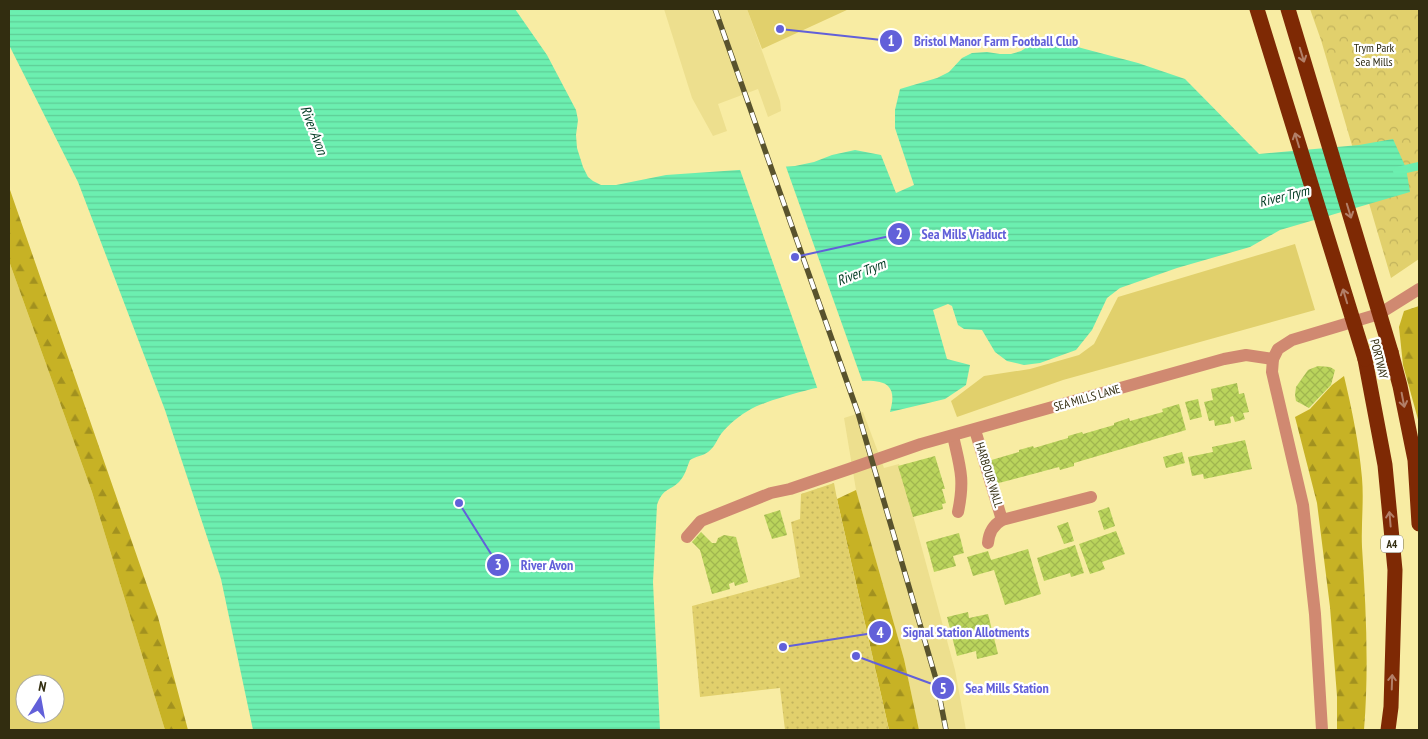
<svg xmlns="http://www.w3.org/2000/svg" width="1428" height="739" font-family="'PT Sans Narrow',sans-serif">
<style>
.built{fill:#eddf8e}
.grass{fill:#e1d06c;fill-rule:evenodd}
.forest{fill:url(#forest-firs)}
.park{fill:url(#park-crowns)}
.garden{fill:url(#garden-dots)}
.water{fill:url(#water-rules)}
.pier{fill:#f8eca3}
.lines{fill:none;stroke-linecap:round;stroke-linejoin:round}
.stream{stroke:#6cefb0;stroke-width:8}
.building{fill:url(#building-cross-hatch)}
.minor{stroke:#d08971;stroke-width:12}
.highway{stroke:#7e2904;stroke-width:15}
.rail-casing{stroke:#59532d;stroke-width:5.5}
.rail{stroke:#fff;stroke-width:4;stroke-dasharray:11;stroke-linecap:butt}
.highway-bridge{stroke:#7e2904;stroke-width:15}
.oneway{stroke:#b27f68}
.labels{text-anchor:middle;stroke-width:4.5;stroke-linejoin:round;paint-order:stroke}
.shield{fill:#fff;stroke:#706c58;stroke-width:1}
.shield-label{font-size:11px;font-weight:bold;fill:#322d10}
.park-label{font-size:12px;fill:#2e2b15;stroke:#fff}
.street-label{font-size:12px;fill:#322d10;stroke:#fff}
.water-label{font-size:14px;font-style:italic;fill:#003a22;stroke:#fff}
.leader{fill:none;stroke:#6260d9;stroke-width:2}
.callout-dot{fill:#6260d9;stroke:#fff;stroke-width:2}
.mark-label{font-size:15px;text-anchor:middle;font-weight:bold;fill:#fff}
.callout-label{font-size:14px;text-anchor:middle;font-weight:bold;fill:#6260d9;stroke:#fff;stroke-width:4.5;stroke-linejoin:round;paint-order:stroke}
</style>
<defs>
<pattern id="forest-firs" width="22" height="20" patternUnits="userSpaceOnUse" patternTransform="scale(1.25)"><rect width="22" height="20" fill="#c7b225"/><path d="M5 1l3.5 6h-7zM16 11l3.5 6h-7z" fill="#a2911f"/></pattern>
<pattern id="park-crowns" width="20" height="18" patternUnits="userSpaceOnUse" patternTransform="scale(1.25)"><rect width="20" height="18" fill="#e1d06c"/><path d="M2 6a3 3 0 1 1 6 0M12 15a3 3 0 1 1 6 0" fill="none" stroke="#c2b35d"/></pattern>
<pattern id="garden-dots" width="8" height="8" patternUnits="userSpaceOnUse" patternTransform="scale(1.25)"><rect width="8" height="8" fill="#e1d06c"/><path d="M2 2h.1M6 6h.1" fill="none" stroke="#c2b35d" stroke-width="1.8" stroke-linecap="round"/></pattern>
<pattern id="water-rules" width="6" height="5" patternUnits="userSpaceOnUse" patternTransform="scale(1.25)"><rect width="6" height="5" fill="#6cefb0"/><path d="M0 2.5h6" fill="none" stroke="#5ecd96"/></pattern>
<pattern id="building-cross-hatch" width="8" height="8" patternUnits="userSpaceOnUse" patternTransform="scale(1.25)"><rect width="8" height="8" fill="#bad45c"/><path d="M0 0l8 8M0 8l8-8" fill="none" stroke="#a0b64f"/></pattern>
</defs>
<rect width="100%" height="100%" fill="#f8eca3"/>
<g class="built">
<polygon points="664,9 747,9 780,101 781,111 768,117 758,89 718,104 727,131 713,136 692,98"/>
<polygon points="863,412 884,468 899,464 955,670 966,730 919,730 904,659 856,490 844,418"/>
</g>
<g class="grass">
<polygon points="747,9 849,9 762,49"/>
<polygon points="1295,244 1315,310 1063,380 957,417 951,401 984,376 1030,369 1079,355 1094,344 1118,297"/>
<path d="M9 261 92 492 165 730H9ZM25 684H55V714H25Z"/>
</g>
<g class="forest">
<polygon points="9,187 158,617 188,730 165,730 92,492 9,261"/>
<polygon points="1419,306 1419,423 1403,365 1399,327 1404,311"/>
<path d="M1344 376C1352 410 1359 443 1362 478 1364 501 1361 524 1362 547 1366 608 1369 669 1364 730H1337V696L1330 607 1317 503 1295 417 1310 409 1332 385Z"/>
<polygon points="856,490 904,659 919,730 889,730 837,499"/>
</g>
<polygon class="park" points="1310,9 1419,9 1419,259 1391,278 1321,40"/>
<polygon class="garden" points="834,483 837,499 889,730 785,730 780,688 700,697 692,606 800,577 791,522 800,519 801,494"/>
<path class="water" d="M9 9H515L547 55 576 110 578 120 576 135 577 148 583 167 588 177 593 181 601 185H616L666 175 795 166 814 162 832 155 855 150 881 155 896 193 914 185 895 128V110L900 89 937 78 949 72 962 58 972 53 987 52 1000 54H1011L1021 51 1035 42 1051 40 1138 63 1185 79 1259 154 1359 145 1393 139 1406 168 1410 192 1280 230 1250 247 1177 268 1120 288 1107 298 1092 330 1076 350 1040 363 1024 365 1007 361 995 352 982 330 964 329 958 325 952 306 948 304 933 310 947 359 970 365 966 385 945 399 890 412C892 404 895 393 888 386 871 369 771 398 751 409 740 415 729 424 721 434 717 440 714 448 708 452 703 456 696 456 690 460 687 467 685 476 679 482 668 492 663 488 657 505L653 582 660 730H253L221 579 165 410 78 182 9 45Z"/>
<polygon class="pier" points="785,164 863,383 862,383 818,390 739,167"/>
<g class="lines">
<polyline class="stream" points="1397,171 1419,166"/>
</g>
<g class="building">
<polygon points="1318,366 1330,367 1335,370 1331,385 1309,408 1296,401 1295,395 1296,387 1308,370"/>
<polygon points="1237,383 1239,394 1244,393 1249,412 1243,413 1245,419 1235,422 1233,416 1230,417 1231,423 1215,426 1214,420 1209,421 1204,402 1213,400 1211,389"/>
<polygon points="1198,399 1202,417 1190,420 1185,402"/>
<polygon points="1179,404 1186,430 1074,463 1074,466 1060,470 1059,467 995,484 988,461 1019,452 1019,450 1033,446 1034,448 1068,438 1068,436 1082,432 1083,434 1114,425 1114,423 1129,418 1130,421 1163,412 1162,409"/>
<polygon points="1245,440 1252,469 1204,479 1203,474 1192,476 1188,457 1213,452 1212,447"/>
<polygon points="1182,452 1185,463 1166,468 1163,457"/>
<polygon points="935,456 945,489 942,489 946,503 942,504 943,509 913,517 898,466"/>
<polygon points="1109,507 1115,526 1104,530 1098,511"/>
<polygon points="780,510 787,535 772,539 764,515"/>
<polygon points="1068,522 1074,541 1064,544 1057,526"/>
<polygon points="1116,531 1125,554 1102,562 1105,569 1090,574 1079,544"/>
<polygon points="701,532 712,543 716,543 718,538 724,535 736,537 748,582 735,586 734,582 729,584 730,589 712,594 700,550 692,542"/>
<polygon points="959,533 964,553 953,556 956,566 934,572 926,542"/>
<polygon points="1075,545 1084,573 1071,577 1070,573 1044,581 1037,558"/>
<polygon points="1028,549 1041,594 1005,605 994,570 973,576 967,557 988,551 991,560"/>
<polygon points="968,612 969,618 988,614 998,654 977,659 976,651 957,656 947,617"/>
</g>
<g class="lines">
<g class="minor">
<polyline points="975,430 1002,520"/>
<path d="M953 436C960 467 965 479 958 512"/>
<polyline points="687,537 701,521 771,493 790,489 849,469 921,444 1224,359 1246,355 1273,359"/>
<path d="M988 543C989 532 993 525 1002 520L1091 497"/>
<polyline points="1322,730 1315,614 1303,505 1272,372 1273,359 1278,349 1292,340 1379,314 1419,289"/>
</g>
<g class="highway">
<polyline points="1391,352 1400,386 1415,460 1419,524"/>
<polyline points="1365,359 1385,465 1395,570 1391,707 1388,730"/>
</g>
<g class="rail-casing">
<polyline id="rail" points="715,9 858,413 936,679 946,730"/>
</g>
<use href="#rail" class="rail"/>
<g class="highway-bridge">
<polyline points="1257,9 1365,359"/>
<polyline points="1288,9 1391,352"/>
</g>
</g>
<defs><path id="oneway-shaft" d="M-6 0H5M1.5-3L5.5 0L1.5 3" fill="none" stroke-width="1.6" stroke-linecap="round" stroke-linejoin="round" transform="scale(1.25)"/></defs>
<g class="oneway">
<use href="#oneway-shaft" transform="translate(1302 55) rotate(73)"/>
<use href="#oneway-shaft" transform="translate(1297 140) rotate(-107)"/>
<use href="#oneway-shaft" transform="translate(1349 211) rotate(73)"/>
<use href="#oneway-shaft" transform="translate(1345 296) rotate(-107)"/>
<use href="#oneway-shaft" transform="translate(1403 400) rotate(79)"/>
<use href="#oneway-shaft" transform="translate(1390 519) rotate(-95)"/>
<use href="#oneway-shaft" transform="translate(1392 682) rotate(-88)"/>
</g>
<g class="labels">
<rect class="shield" x="1381" y="535.5" width="22" height="17" rx="4"/>
<g class="shield-label">
<text x="1392" y="548">A4</text>
</g>
<g class="park-label">
<text x="1374" y="52">Trym Park<tspan x="1374" dy="14">Sea Mills</tspan></text>
</g>
<g class="street-label">
<text transform="translate(1379 359) rotate(76)" y="4">PORTWAY</text>
<text transform="translate(1087 398) rotate(-16)" y="4">SEA MILLS LANE</text>
<text transform="translate(989 475) rotate(73)" y="4">HARBOUR WALL</text>
</g>
<g class="water-label">
<text transform="translate(314 130) rotate(69)" y="5">River Avon</text>
<text transform="translate(1284 196) rotate(-14)" y="5">River Trym</text>
<text transform="translate(861 272) rotate(-21)" y="5">River Trym</text>
</g>
</g>
<path class="leader" d="M780 29L891 41M795 257L899 234M459 503L498 565M783 647L880 632M856 656L943 688"/>
<g class="callout-dot">
<circle cx="780" cy="29" r="5"/>
<circle cx="795" cy="257" r="5"/>
<circle cx="459" cy="503" r="5"/>
<circle cx="783" cy="647" r="5"/>
<circle cx="856" cy="656" r="5"/>
<circle cx="891" cy="41" r="12"/>
<circle cx="899" cy="234" r="12"/>
<circle cx="498" cy="565" r="12"/>
<circle cx="880" cy="632" r="12"/>
<circle cx="943" cy="688" r="12"/>
</g>
<g class="mark-label">
<text x="891" y="46">1</text>
<text x="899" y="239">2</text>
<text x="498" y="570">3</text>
<text x="880" y="638">4</text>
<text x="943" y="694">5</text>
</g>
<g class="callout-label">
<text x="996" y="46">Bristol Manor Farm Football Club</text>
<text x="964" y="239">Sea Mills Viaduct</text>
<text x="547" y="570">River Avon</text>
<text x="966" y="637">Signal Station Allotments</text>
<text x="1007" y="693">Sea Mills Station</text>
</g>
<rect width="1428" height="739" fill="none" stroke="#322d10" stroke-width="20"/>
<g transform="translate(40 699) rotate(11)"><circle r="24" fill="#ffffff" stroke="#adab9f"/>
<path d="M0-4L9 19L0 12L-9 19Z" fill="#6260d9"/>
<text y="-8" font-size="14" font-weight="bold" text-anchor="middle" fill="#322d10">N</text>
</g>
</svg>
